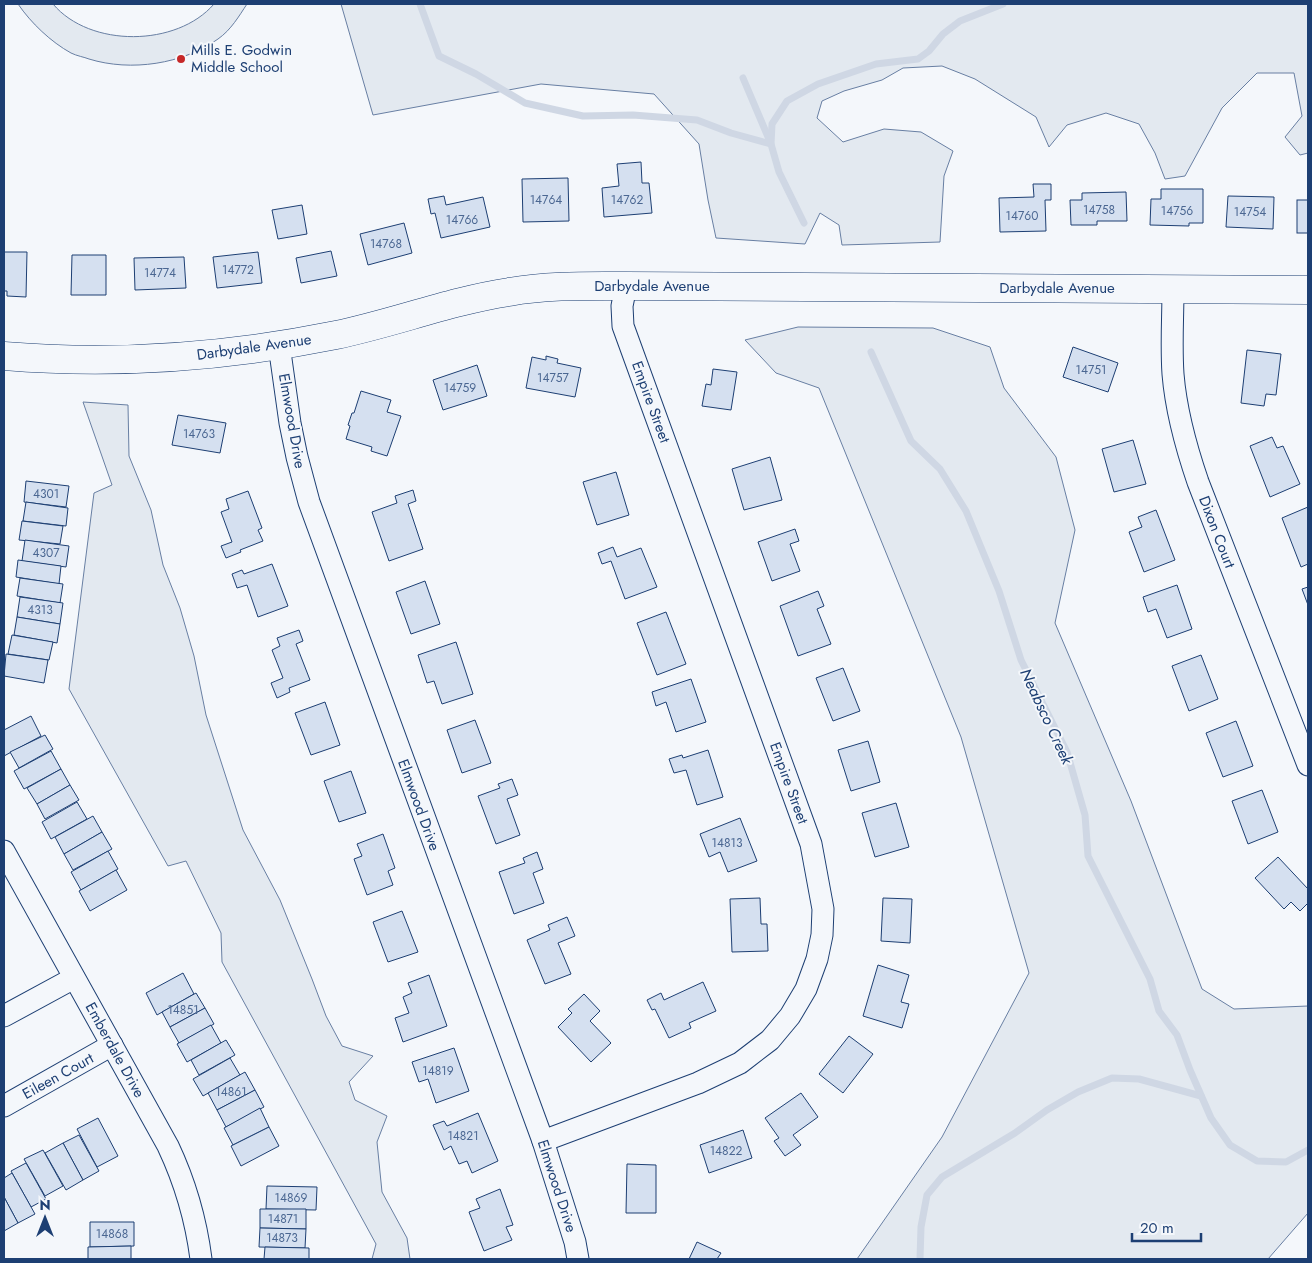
<svg xmlns="http://www.w3.org/2000/svg" width="1312" height="1263" font-family="Jost,sans-serif">
<style>
.green{fill:#e3e9f0;stroke:#687fa3}
.lines{fill:none;stroke-linecap:round;stroke-linejoin:round}
.stream{stroke:#cfd7e4;stroke-width:7}
.building{fill:#d5e0f0;stroke:#1d3f73}
.street-casing{stroke:#1d3f73;stroke-width:23}
.secondary-casing{stroke:#1d3f73;stroke-width:29}
.street{stroke:#f4f7fb;stroke-width:21}
.secondary{stroke:#f4f7fb;stroke-width:28}
.poi-dot{fill:#c62828;stroke:#f4f7fb;stroke-width:2}
.labels{text-anchor:middle;stroke-width:4;stroke-linejoin:round;paint-order:stroke}
.number-label{font-size:12px;fill:#4b6792}
.poi-label{font-size:15px;fill:#1d3f73;stroke:#f4f7fb;text-anchor:start}
.street-label{font-size:15px;fill:#1d3f73;stroke:#f4f7fb}
.water-label{font-size:16px;font-style:italic;fill:#1d3f73;stroke:#f4f7fb}
</style>
<rect width="100%" height="100%" fill="#f4f7fb"/>
<g class="green">
<path d="M18 4H53C90 48 177 47 214 4H247C239 16 231 30 218 39 183 64 131 72 89 59 84 57 77 56 71 53 51 42 31 23 18 4Z"/>
<polygon points="341,4 1308,4 1308,153 1300,155 1285,137 1302,116 1294,73 1257,73 1222,108 1185,176 1165,179 1155,153 1139,124 1106,113 1067,125 1049,147 1036,117 975,79 942,66 903,68 882,80 844,91 822,101 817,118 843,142 884,129 921,132 953,151 944,176 940,242 842,245 839,225 820,213 805,244 716,238 708,200 699,144 654,94 541,84 373,115"/>
<polygon points="798,327 933,328 990,347 1004,388 1056,457 1075,530 1055,623 1131,801 1202,989 1234,1009 1308,1006 1308,1213 1268,1259 857,1259 942,1137 1029,973 961,737 819,388 776,373 745,340"/>
<polygon points="83,402 128,405 129,456 151,510 163,565 180,608 194,656 206,715 243,830 280,900 312,979 326,1016 342,1046 373,1056 349,1082 355,1100 387,1116 377,1142 382,1192 407,1238 410,1259 372,1259 376,1244 222,962 221,933 186,861 168,866 69,689 94,493 112,485"/>
</g>
<g class="lines">
<g class="stream">
<polyline points="420,4 439,56 476,74 525,103 583,116 633,115 697,120 731,133 771,144 743,78"/>
<polyline points="804,223 779,172 771,144 772,124 787,101 818,84 876,64 918,59 929,51 943,34 960,21 1003,4"/>
<polyline points="871,352 911,441 940,469 966,511 999,591 1021,660 1067,752 1085,815 1088,856 1150,979 1159,1011 1177,1035 1190,1070 1211,1118 1230,1145 1257,1161 1286,1162 1308,1150"/>
<polyline points="920,1259 921,1227 927,1195 942,1177 1015,1133 1047,1110 1078,1092 1112,1078 1139,1079 1201,1096"/>
</g>
</g>
<g class="building">
<polygon points="641,162 642,183 649,183 652,213 604,217 602,188 619,186 617,164"/>
<polygon points="568,178 569,221 523,222 522,179"/>
<polygon points="1033,184 1051,184 1051,200 1045,200 1046,231 1000,232 999,198 1034,197"/>
<polygon points="1161,189 1203,189 1203,223 1189,223 1189,226 1150,225 1151,199 1161,199"/>
<polygon points="1126,192 1127,221 1097,221 1097,225 1071,225 1070,200 1082,200 1082,193"/>
<polygon points="444,196 446,205 483,197 490,227 441,238 435,213 431,214 428,199"/>
<polygon points="1228,196 1274,197 1273,229 1226,227"/>
<rect x="1297" y="200" width="11" height="33"/>
<polygon points="302,205 307,234 278,239 272,210"/>
<polygon points="404,223 412,253 368,265 360,234"/>
<polygon points="331,251 337,276 301,283 296,258"/>
<polygon points="4,252 27,252 26,297 7,296 7,291 4,291"/>
<polygon points="258,252 262,283 217,288 213,257"/>
<polygon points="72,255 106,255 106,295 71,295"/>
<polygon points="184,257 186,288 135,290 134,258"/>
<polygon points="1073,347 1118,363 1108,392 1063,377"/>
<polygon points="1247,350 1281,354 1276,395 1266,394 1264,406 1241,403"/>
<polygon points="546,356 558,359 557,363 581,368 575,397 526,388 532,357 546,360"/>
<polygon points="477,365 487,396 443,410 433,380"/>
<polygon points="713,369 737,372 731,410 702,406 706,384 711,385"/>
<polygon points="361,391 391,400 387,412 401,416 387,456 371,451 372,447 346,439 350,426 348,425 352,413 354,413"/>
<polygon points="178,415 226,423 220,453 172,445"/>
<polygon points="1272,437 1277,448 1283,446 1300,484 1270,497 1250,446"/>
<polygon points="1133,440 1146,484 1114,492 1102,449"/>
<polygon points="770,457 782,500 744,510 732,469"/>
<polygon points="616,472 629,515 597,525 583,482"/>
<polygon points="26,481 69,486 66,507 24,502"/>
<polygon points="413,490 416,501 408,504 423,549 389,561 372,512 397,503 395,496"/>
<polygon points="248,491 262,528 258,530 263,541 240,550 241,552 226,558 221,546 232,542 221,512 229,509 226,499"/>
<polygon points="26,502 68,508 66,526 23,521"/>
<polygon points="1308,507 1308,564 1301,567 1282,518"/>
<polygon points="1156,510 1175,560 1144,572 1129,532 1142,527 1138,517"/>
<polygon points="22,521 63,526 60,544 19,540"/>
<polygon points="795,529 799,541 790,544 800,571 772,581 758,542"/>
<polygon points="25,540 69,546 66,567 22,561"/>
<polygon points="613,547 617,557 641,548 657,587 625,599 611,561 602,564 598,553"/>
<polygon points="18,560 61,566 59,584 16,577"/>
<polygon points="272,564 288,606 258,617 247,585 237,588 232,574 242,570 244,574"/>
<polygon points="20,578 63,584 60,603 17,596"/>
<polygon points="425,581 440,624 411,634 396,592"/>
<polygon points="1177,585 1192,629 1167,638 1156,609 1148,612 1143,597"/>
<polygon points="1308,587 1308,605 1302,589"/>
<polygon points="818,591 824,606 817,609 831,644 798,656 780,606"/>
<polygon points="20,597 63,603 60,624 17,617"/>
<polygon points="666,612 686,664 657,675 637,623"/>
<polygon points="17,617 60,624 57,643 14,635"/>
<polygon points="299,630 303,641 296,644 310,680 289,688 290,692 277,698 271,683 283,678 272,650 280,646 277,638"/>
<polygon points="12,635 53,642 49,660 8,654"/>
<polygon points="456,642 473,694 442,704 434,681 427,683 418,655"/>
<polygon points="6,654 48,660 44,683 4,676"/>
<polygon points="1201,655 1218,699 1189,711 1172,666"/>
<polygon points="843,668 860,711 833,721 816,678"/>
<polygon points="691,679 706,722 676,732 666,702 656,706 652,692"/>
<polygon points="325,702 340,745 311,755 295,713"/>
<polygon points="31,716 41,736 4,756 4,730"/>
<polygon points="475,720 491,763 462,773 447,730"/>
<polygon points="1236,721 1253,766 1223,777 1206,733"/>
<polygon points="45,735 53,749 19,768 10,752"/>
<polygon points="868,741 880,782 851,791 838,750"/>
<polygon points="708,750 723,797 697,805 686,770 674,773 669,759 682,755 683,758"/>
<polygon points="51,751 61,769 24,789 14,771"/>
<polygon points="61,769 70,785 37,804 27,788"/>
<polygon points="351,771 366,813 339,822 324,781"/>
<polygon points="512,779 518,795 507,799 520,835 496,844 478,796 500,788 498,784"/>
<polygon points="70,785 79,800 45,819 37,804"/>
<polygon points="1262,790 1278,832 1248,844 1232,801"/>
<polygon points="77,802 87,819 51,839 42,822"/>
<polygon points="896,803 909,847 875,857 862,813"/>
<polygon points="93,816 102,832 64,854 55,837"/>
<polygon points="740,818 757,861 728,872 720,852 709,857 700,834"/>
<polygon points="102,832 112,849 73,870 64,854"/>
<polygon points="383,834 395,868 388,871 393,885 367,895 354,859 362,856 357,844"/>
<polygon points="108,851 118,869 81,890 71,872"/>
<polygon points="537,852 543,869 533,873 544,903 514,914 499,872 525,863 523,858"/>
<polygon points="1278,857 1308,889 1308,903 1300,911 1291,902 1284,909 1255,878"/>
<polygon points="116,870 127,890 90,911 79,891"/>
<polygon points="760,898 761,924 767,924 768,951 732,952 730,899"/>
<polygon points="883,898 912,899 910,943 881,941"/>
<polygon points="402,911 418,952 388,962 373,922"/>
<polygon points="567,917 575,936 558,943 571,974 545,984 527,940 550,930 548,925"/>
<polygon points="878,965 909,975 901,1002 909,1004 902,1028 863,1016"/>
<polygon points="183,973 194,994 157,1015 146,993"/>
<polygon points="429,975 447,1026 403,1042 395,1018 409,1013 403,997 412,993 408,983"/>
<polygon points="703,982 716,1011 689,1023 691,1028 669,1038 655,1009 652,1010 647,1000 661,993 664,1000"/>
<polygon points="196,993 205,1008 170,1027 162,1012"/>
<polygon points="584,994 600,1011 590,1021 611,1043 591,1062 558,1027 572,1013 568,1009"/>
<polygon points="205,1008 214,1024 179,1043 170,1027"/>
<polygon points="211,1025 221,1043 187,1062 177,1044"/>
<polygon points="849,1036 873,1054 843,1093 819,1074"/>
<polygon points="226,1040 235,1055 199,1075 191,1060"/>
<polygon points="454,1048 469,1091 436,1103 428,1079 419,1082 412,1062"/>
<polygon points="230,1058 240,1075 203,1096 193,1079"/>
<polygon points="245,1072 255,1090 217,1110 208,1093"/>
<polygon points="255,1090 264,1107 226,1127 217,1110"/>
<polygon points="801,1093 818,1117 793,1135 801,1145 785,1156 774,1141 779,1138 765,1118"/>
<polygon points="260,1108 269,1127 233,1145 224,1128"/>
<polygon points="478,1113 498,1161 472,1173 467,1161 459,1164 451,1146 444,1150 433,1125 444,1121 447,1126"/>
<polygon points="98,1118 118,1156 97,1167 77,1129"/>
<polygon points="269,1127 279,1146 241,1166 231,1146"/>
<polygon points="743,1130 752,1158 709,1173 700,1145"/>
<polygon points="79,1135 99,1171 83,1180 63,1143"/>
<polygon points="63,1143 83,1180 66,1190 45,1153"/>
<polygon points="43,1150 63,1186 45,1196 24,1159"/>
<polygon points="26,1163 46,1199 31,1207 11,1171"/>
<polygon points="627,1164 656,1165 656,1213 626,1213"/>
<polygon points="12,1173 35,1214 18,1223 4,1197 4,1178"/>
<polygon points="267,1186 317,1187 316,1210 266,1209"/>
<polygon points="500,1189 513,1225 506,1227 512,1240 484,1251 469,1212 480,1208 476,1199"/>
<polygon points="4,1197 18,1223 4,1231"/>
<polygon points="260,1209 306,1209 306,1229 260,1228"/>
<polygon points="90,1222 134,1222 134,1246 90,1247"/>
<polygon points="260,1228 306,1229 305,1248 259,1247"/>
<polygon points="697,1242 721,1253 717,1259 689,1259"/>
<polygon points="131,1246 131,1259 88,1259 88,1247"/>
<polygon points="265,1247 309,1248 309,1259 264,1259"/>
</g>
<g class="lines">
<g class="street-casing">
<g id="street">
<path d="M1173 289C1173 317 1171 345 1173 374 1176 411 1186 447 1198 482L1308 765"/>
<polyline points="279,345 290,423 297,457 309,502 543,1141 575,1242 578,1259"/>
<path d="M4 851 168 1146C185 1182 196 1220 201 1259"/>
<polyline points="4,1016 74,978"/>
<polyline points="4,1106 112,1045"/>
<polyline points="543,1141 698,1083 740,1063 770,1040 790,1016 806,989 817,959 822,935 823,909 811,844 623,326 622,306 626,286"/>
</g>
</g>
<g class="secondary-casing">
<path id="secondary" d="M4 356C114 365 227 357 336 335 394 323 450 301 509 292 547 285 587 286 626 286L1308 290"/>
</g>
<use href="#street" class="street"/>
<use href="#secondary" class="secondary"/>
</g>
<circle class="poi-dot" cx="181" cy="59" r="5"/>
<g class="labels">
<g class="number-label">
<text x="546" y="204">14764</text>
<text x="627" y="204">14762</text>
<text x="1099" y="214">14758</text>
<text x="1177" y="215">14756</text>
<text x="1250" y="216">14754</text>
<text x="1022" y="220">14760</text>
<text x="462" y="224">14766</text>
<text x="386" y="248">14768</text>
<text x="238" y="274">14772</text>
<text x="160" y="277">14774</text>
<text x="1091" y="374">14751</text>
<text x="553" y="382">14757</text>
<text x="460" y="392">14759</text>
<text x="199" y="438">14763</text>
<text x="46" y="498">4301</text>
<text x="46" y="557">4307</text>
<text x="40" y="614">4313</text>
<text x="727" y="847">14813</text>
<text x="183" y="1014">14851</text>
<text x="438" y="1075">14819</text>
<text x="231" y="1096">14861</text>
<text x="463" y="1140">14821</text>
<text x="726" y="1155">14822</text>
<text x="291" y="1202">14869</text>
<text x="283" y="1223">14871</text>
<text x="112" y="1238">14868</text>
<text x="282" y="1242">14873</text>
</g>
<g class="poi-label">
<text x="191" y="55">Mills E. Godwin<tspan x="191" dy="17">Middle School</tspan></text>
</g>
<g class="street-label">
<text x="652" y="291">Darbydale Avenue</text>
<text x="1057" y="293">Darbydale Avenue</text>
<text transform="translate(254 347) rotate(-8)" y="5">Darbydale Avenue</text>
<text transform="translate(651 402) rotate(70)" y="5">Empire Street</text>
<text transform="translate(292 421) rotate(80)" y="5">Elmwood Drive</text>
<text transform="translate(1217 532) rotate(69)" y="5">Dixon Court</text>
<text transform="translate(789 783) rotate(70)" y="5">Empire Street</text>
<text transform="translate(419 805) rotate(70)" y="5">Elmwood Drive</text>
<text transform="translate(115 1050) rotate(61)" y="5">Emberdale Drive</text>
<text transform="translate(58 1076) rotate(-29)" y="5">Eileen Court</text>
<text transform="translate(557 1186) rotate(72)" y="5">Elmwood Drive</text>
</g>
<g class="water-label">
<text transform="translate(1047 716) rotate(65)" y="6">Neabsco Creek</text>
</g>
</g>
<rect width="1312" height="1263" fill="none" stroke="#1d3f73" stroke-width="10"/>
<g transform="translate(45 1218)" stroke="#f4f7fb" stroke-width="4" paint-order="stroke">
<path d="M0-4L9 19L0 12L-9 19Z" fill="#1d3f73"/>
<text y="-8" font-size="14" font-weight="bold" text-anchor="middle" fill="#1d3f73">N</text>
</g>
<path d="M1132 1233v8h69v-8" fill="none" stroke="#1d3f73" stroke-width="2.5"/>
<text x="1140" y="1233" font-size="15" fill="#1d3f73" stroke="#f4f7fb" stroke-width="4" paint-order="stroke">20 m</text>
</svg>
